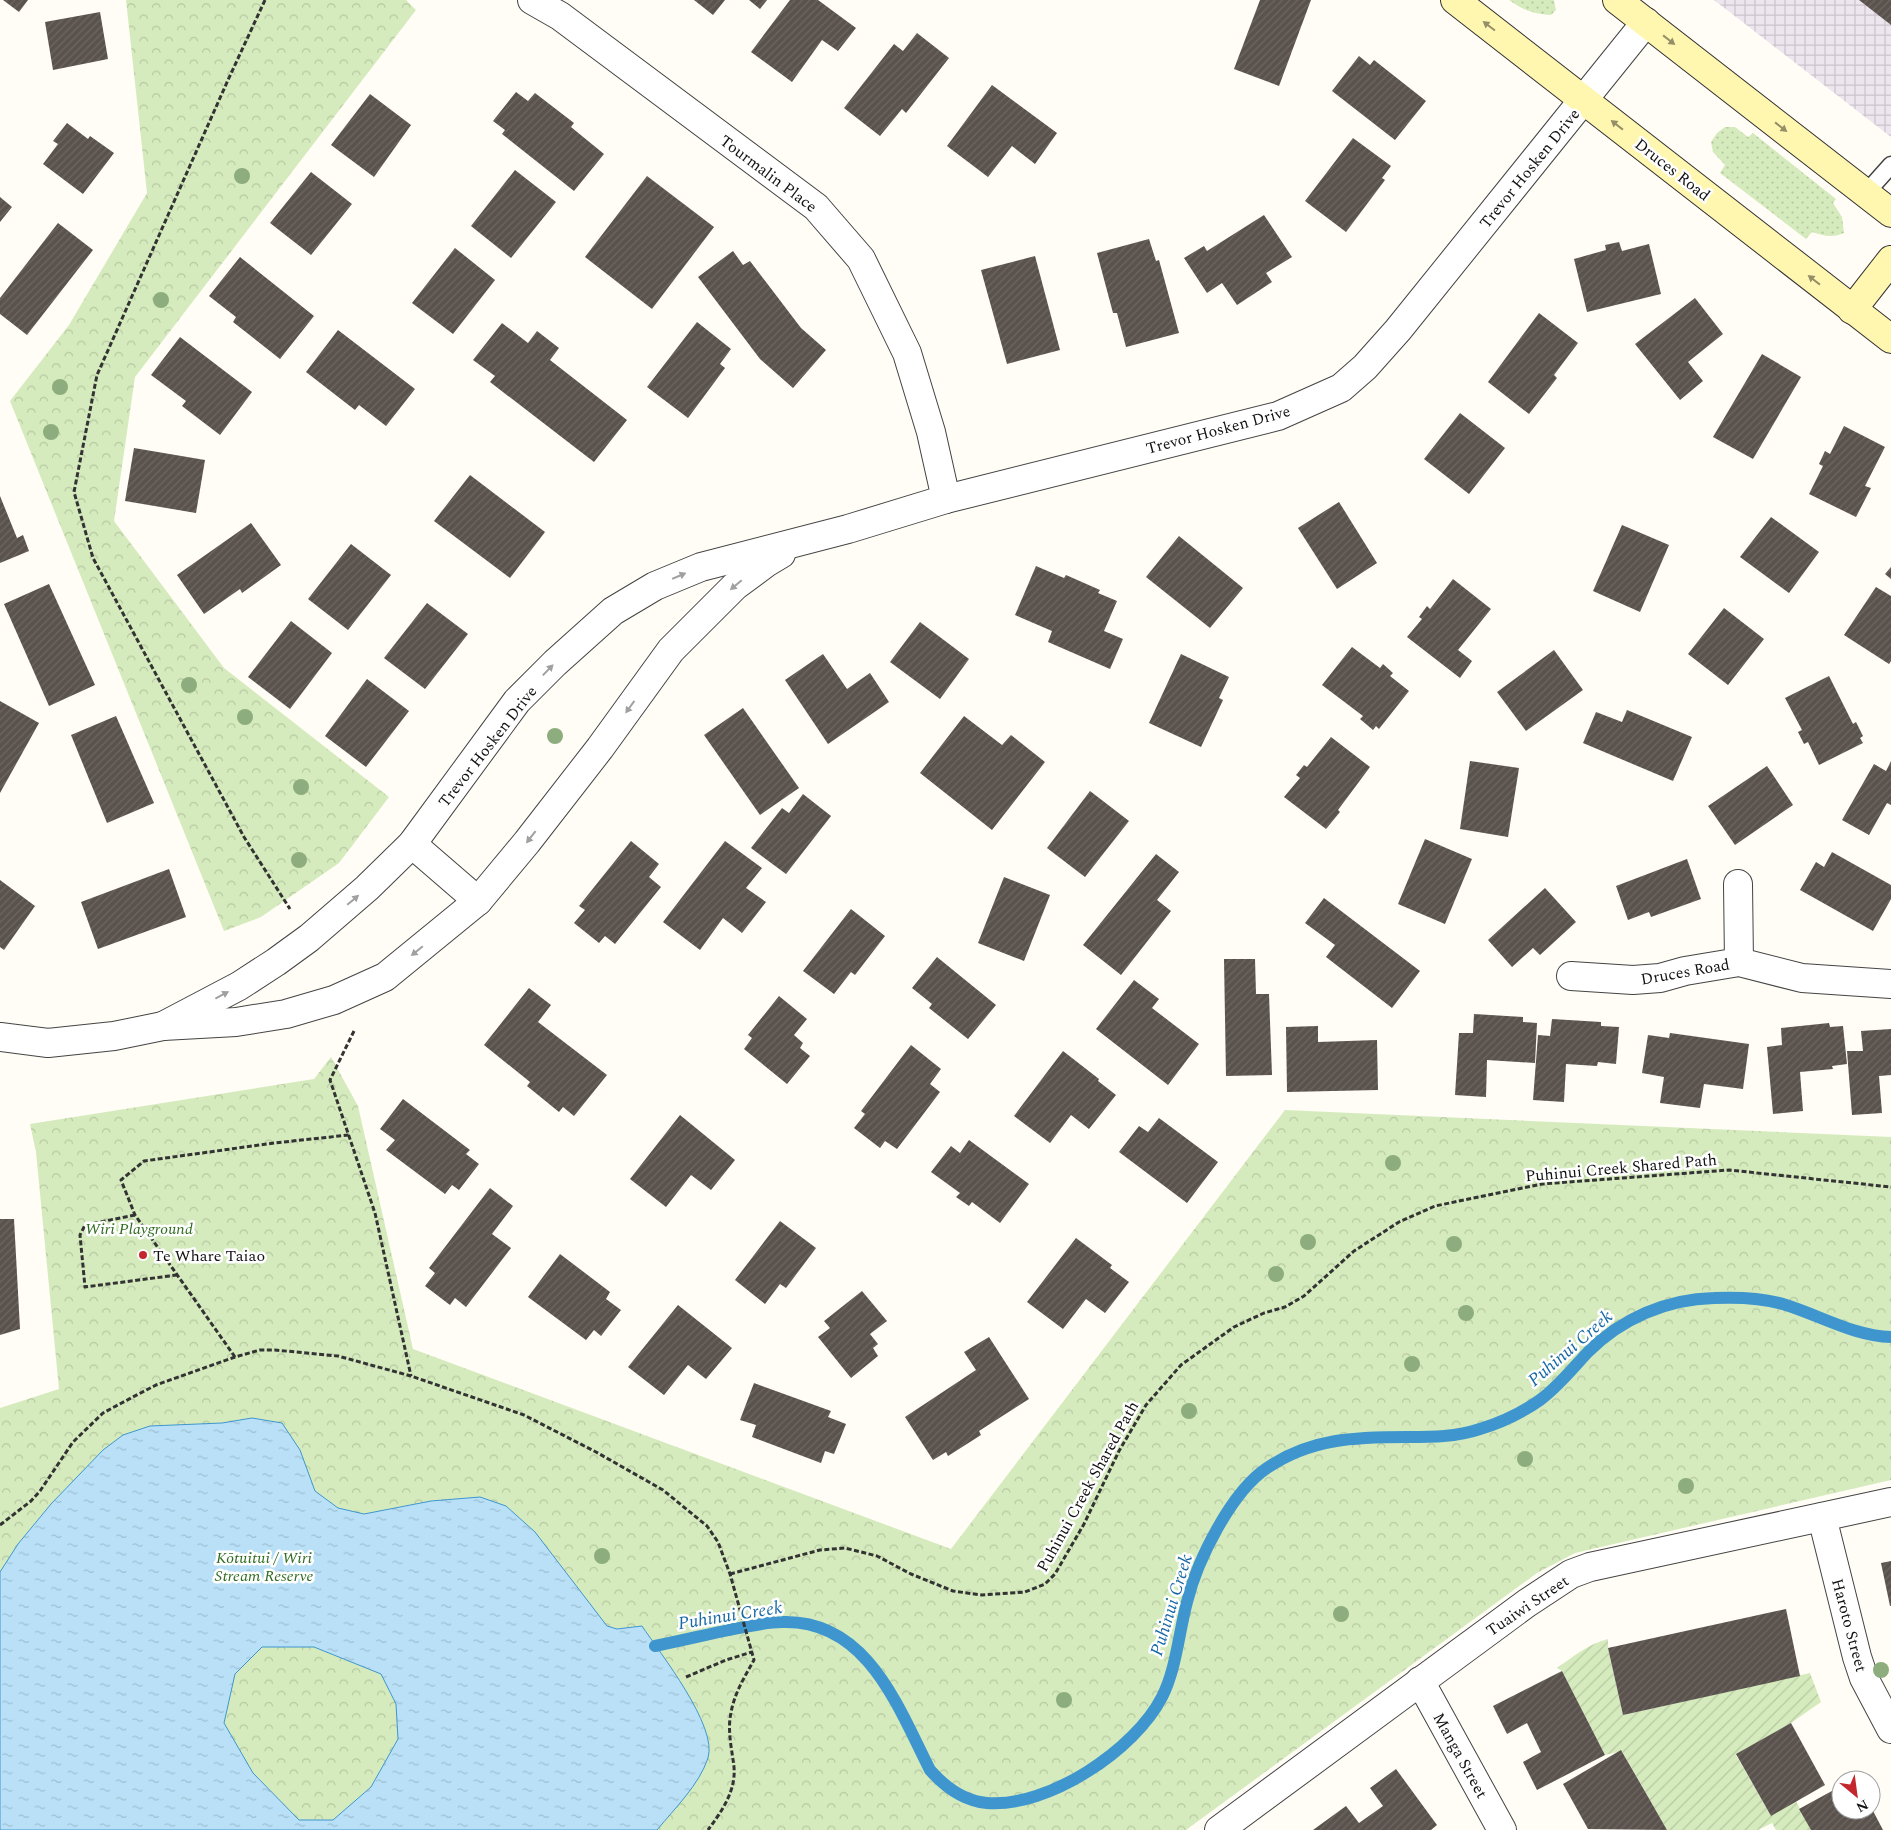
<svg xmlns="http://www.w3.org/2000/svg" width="1891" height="1830" font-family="Spectral,serif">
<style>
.industrial{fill:url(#industrial-grid)}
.grass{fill:url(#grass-dots)}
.park{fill:url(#park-crowns)}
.garden{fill:url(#garden-furrows)}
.water{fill:url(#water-ripples);stroke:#3f96cf;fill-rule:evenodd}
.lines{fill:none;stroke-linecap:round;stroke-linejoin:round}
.stream{stroke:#3f96cf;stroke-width:12}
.building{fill:url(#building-hatch)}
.service-casing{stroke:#444;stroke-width:19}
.minor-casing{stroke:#444;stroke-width:30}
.secondary-casing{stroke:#333;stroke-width:30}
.path{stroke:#333;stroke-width:3;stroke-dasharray:5 2.5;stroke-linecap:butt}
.service{stroke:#fff;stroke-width:16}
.minor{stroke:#fff;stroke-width:28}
.secondary{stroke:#fff6b0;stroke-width:28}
.tree{fill:#8dad7f}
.oneway{fill:#948f68}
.oneway2{fill:#a0a0a0}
.poi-dot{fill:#c4262e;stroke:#fff;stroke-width:2}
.labels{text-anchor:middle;stroke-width:5;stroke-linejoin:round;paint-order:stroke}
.street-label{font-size:16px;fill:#111;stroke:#fff}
.park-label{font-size:16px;font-style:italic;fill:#2f6b1f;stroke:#fff}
.poi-label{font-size:16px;fill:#111;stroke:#fff;text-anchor:start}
.water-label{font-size:18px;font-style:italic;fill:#1768a6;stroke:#fff}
</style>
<defs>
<pattern id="industrial-grid" width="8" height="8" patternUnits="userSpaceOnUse" patternTransform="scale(1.25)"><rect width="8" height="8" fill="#eee6ef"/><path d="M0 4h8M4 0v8" fill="none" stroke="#cbc4cc"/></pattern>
<pattern id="grass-dots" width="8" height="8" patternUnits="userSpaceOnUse" patternTransform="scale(1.25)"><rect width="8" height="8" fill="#d5ebbd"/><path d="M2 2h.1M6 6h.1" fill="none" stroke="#b6c8a1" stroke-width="1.8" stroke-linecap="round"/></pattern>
<pattern id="park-crowns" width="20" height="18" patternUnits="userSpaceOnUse" patternTransform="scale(1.25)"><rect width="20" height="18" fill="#d5ebbd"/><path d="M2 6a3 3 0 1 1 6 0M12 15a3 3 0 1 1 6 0" fill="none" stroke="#b6c8a1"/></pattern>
<pattern id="garden-furrows" width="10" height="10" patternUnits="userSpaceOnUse" patternTransform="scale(1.25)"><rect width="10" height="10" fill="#d5ebbd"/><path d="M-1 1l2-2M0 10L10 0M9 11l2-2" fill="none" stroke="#b6c8a1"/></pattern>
<pattern id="water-ripples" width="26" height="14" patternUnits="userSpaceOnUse" patternTransform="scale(1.25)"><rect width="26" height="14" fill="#b9e0f7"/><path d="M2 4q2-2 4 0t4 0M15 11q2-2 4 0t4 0" fill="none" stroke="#9ebfd3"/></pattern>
<pattern id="building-hatch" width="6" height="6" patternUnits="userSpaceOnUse" patternTransform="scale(1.25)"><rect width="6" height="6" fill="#5a524d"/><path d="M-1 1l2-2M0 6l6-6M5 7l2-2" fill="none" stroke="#6d6662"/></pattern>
</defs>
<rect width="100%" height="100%" fill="#fffdf5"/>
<polygon class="industrial" points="1714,0 1891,0 1891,137"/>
<g class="grass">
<path d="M1509 0H1554L1556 10 1551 15C1533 14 1523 10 1509 0Z"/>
<path d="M1725 127H1735L1748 137 1753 133 1836 199 1833 203 1842 217 1844 233C1833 238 1823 236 1812 232L1806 239 1720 173 1725 165 1713 152 1711 142 1717 133Z"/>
</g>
<g class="park">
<polygon points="126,0 406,0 416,10 135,377 114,521 224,668 389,797 339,863 261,917 224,931 10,401 69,325 147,193"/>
<polygon points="331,1057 358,1106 413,1349 951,1549 1285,1110 1891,1137 1891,1480 1575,1553 1537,1573 1186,1830 0,1830 0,1408 59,1389 36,1152 30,1124 314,1079"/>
</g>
<path class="garden" d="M1608 1639V1648L1623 1715 1810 1673 1821 1702 1791 1723 1736 1755 1771 1816 1796 1801 1811 1830H1776L1772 1823 1758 1830H1667L1622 1751 1605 1755 1562 1671 1557 1668C1573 1657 1588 1644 1608 1639Z"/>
<path class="water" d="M252 1418 282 1423 300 1450 315 1491 338 1508 364 1514 431 1501 480 1497 506 1506 535 1532 607 1626 617 1629 642 1626C660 1653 718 1726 708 1758 699 1785 675 1808 657 1830H0V1572L18 1544 51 1504 103 1450 123 1435 150 1426 222 1423ZM262 1647H314L381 1674 396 1704 398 1739 371 1787 333 1820H299L253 1773 224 1723 235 1674Z"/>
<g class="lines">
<path class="stream" d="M655 1646C680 1641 705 1635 729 1630 747 1627 764 1622 782 1622 867 1619 898 1707 930 1770 945 1787 964 1801 987 1803 1048 1808 1135 1750 1162 1697 1176 1670 1179 1632 1187 1602 1197 1561 1231 1492 1267 1468 1311 1438 1356 1437 1408 1437 1432 1437 1456 1437 1480 1429 1500 1423 1523 1412 1540 1400 1558 1387 1573 1368 1588 1352 1621 1319 1666 1299 1714 1298 1737 1297 1764 1298 1786 1305 1821 1316 1854 1336 1891 1337"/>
</g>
<g class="building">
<polygon points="3,0 28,0 19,12"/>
<polygon points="694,0 725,0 713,15"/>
<polygon points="749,0 767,0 760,9"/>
<polygon points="790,0 818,0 856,28 838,51 822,40 792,82 751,52"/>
<polygon points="1260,0 1311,0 1279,86 1234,69"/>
<polygon points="1859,0 1891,0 1891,25"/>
<polygon points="100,12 108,59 53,70 45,22"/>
<polygon points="917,33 949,58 906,113 902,109 880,136 844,108 894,44 903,51"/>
<polygon points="1359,56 1370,65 1374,60 1426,101 1395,140 1332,91"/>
<polygon points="992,85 1057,133 1035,164 1012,146 988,177 947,146"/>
<polygon points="516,92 528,101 535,93 574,123 571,127 604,154 574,191 502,134 505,130 493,121"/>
<polygon points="370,94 411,125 374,177 331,145"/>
<polygon points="67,123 88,139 90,136 114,153 83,194 43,164 58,144 53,141"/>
<polygon points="1353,138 1391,166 1382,178 1385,180 1346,232 1305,201"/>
<polygon points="515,170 556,202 511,258 471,226"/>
<polygon points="311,172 352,204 311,255 270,223"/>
<polygon points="647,176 714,227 652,309 585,257"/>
<polygon points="0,197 12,207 0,222"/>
<polygon points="1264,215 1292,257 1266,273 1272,282 1237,305 1222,283 1207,293 1184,258 1204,246 1207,251"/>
<polygon points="58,223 93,250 27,335 0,314 0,298"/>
<polygon points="1149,239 1156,261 1159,260 1179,333 1126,347 1117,313 1113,313 1097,253"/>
<polygon points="1619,242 1622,251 1649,244 1661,294 1587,312 1574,259 1606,250 1605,245"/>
<polygon points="455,248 495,280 453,334 412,303"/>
<polygon points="733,251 743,265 750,261 801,328 826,350 793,388 760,359 698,277"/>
<polygon points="1035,256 1060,350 1007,364 981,270"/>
<polygon points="240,257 314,316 280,359 233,322 236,317 209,296"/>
<polygon points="1695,298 1723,334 1688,362 1703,381 1680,400 1635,344"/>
<polygon points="1539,313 1578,343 1554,375 1557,378 1529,414 1488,382"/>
<polygon points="697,322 731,349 720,364 725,368 688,418 647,387"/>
<polygon points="502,323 528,343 537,331 559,348 550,360 627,420 594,462 490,382 495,376 473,360"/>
<polygon points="338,330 415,389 386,426 359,405 355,410 306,372"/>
<polygon points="180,337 252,392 220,435 182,406 186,401 151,375"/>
<polygon points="1762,354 1801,377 1753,459 1713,437"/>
<polygon points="1460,413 1505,448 1469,494 1424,459"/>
<polygon points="1844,426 1885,447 1865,486 1871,488 1856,517 1809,494 1823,466 1819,464 1825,451 1830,454"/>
<polygon points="134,448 205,460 196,513 125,501"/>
<polygon points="470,475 545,532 510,578 434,521"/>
<polygon points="0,496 17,538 23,535 29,551 0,563"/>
<polygon points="1339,502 1377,563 1337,589 1298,528"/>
<polygon points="1771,517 1819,552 1789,593 1740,557"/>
<polygon points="251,523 281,565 242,593 240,589 204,614 177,575"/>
<polygon points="1622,525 1669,545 1640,612 1593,591"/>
<polygon points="1179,536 1243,588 1210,628 1146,577"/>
<polygon points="351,544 391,575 348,630 308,599"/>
<polygon points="1036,566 1064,578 1066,575 1100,590 1098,593 1117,601 1104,631 1123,639 1110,669 1048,642 1052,631 1015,615"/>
<polygon points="1891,567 1891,579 1885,574"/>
<polygon points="1453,579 1491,609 1458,650 1472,661 1460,678 1407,637 1422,619 1419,617 1427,606 1430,609"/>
<polygon points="49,584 95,685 49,706 4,604"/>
<polygon points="1876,587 1891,596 1891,661 1889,664 1844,635"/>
<polygon points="427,603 468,634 425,689 384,658"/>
<polygon points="1724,608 1764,639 1728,685 1688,654"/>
<polygon points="291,621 332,653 290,709 248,677"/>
<polygon points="920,622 969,659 940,699 890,662"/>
<polygon points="1352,647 1380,668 1383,664 1393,673 1390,676 1409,691 1379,729 1376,726 1373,730 1360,719 1363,716 1322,685"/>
<polygon points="1554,650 1583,690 1526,731 1497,692"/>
<polygon points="823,654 847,689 870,673 889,702 828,744 785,680"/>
<polygon points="1181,654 1229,677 1219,698 1223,700 1201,747 1149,723"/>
<polygon points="1829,676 1853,724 1856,722 1863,736 1860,738 1863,743 1819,765 1808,742 1804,744 1798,732 1802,730 1785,698"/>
<polygon points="367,679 409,711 366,767 325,736"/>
<polygon points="0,701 39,723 0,793"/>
<polygon points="743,708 799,788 760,815 704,735"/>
<polygon points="1627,710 1692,737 1673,781 1583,743 1596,712 1622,722"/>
<polygon points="116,716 154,803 107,823 71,735"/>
<polygon points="964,716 1002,745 1011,735 1045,762 992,830 920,773"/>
<polygon points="1331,737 1370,767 1338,810 1340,812 1326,829 1284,797 1300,778 1296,775 1304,765 1307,767"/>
<polygon points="1470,761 1519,768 1508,837 1460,829"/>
<polygon points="1891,761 1891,805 1887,803 1869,835 1842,820 1874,764 1886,771"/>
<polygon points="1767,766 1793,805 1735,845 1708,806"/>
<polygon points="1090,791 1129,821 1085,877 1047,848"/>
<polygon points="803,794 831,816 786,874 751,848 782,808 789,813"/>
<polygon points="1425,839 1472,859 1445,924 1398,904"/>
<polygon points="631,841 659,864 649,877 661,887 615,944 605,936 599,943 574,923 585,910 579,906"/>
<polygon points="725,841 762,868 746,888 766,902 742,933 723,918 700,950 663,922"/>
<polygon points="1832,852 1891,885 1891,899 1873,931 1800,890 1816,862 1824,867"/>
<polygon points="1156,854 1179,872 1157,900 1171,911 1121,975 1083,945"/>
<polygon points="1687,859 1701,899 1651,917 1649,912 1628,920 1616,886"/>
<polygon points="169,869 186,917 98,949 81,902"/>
<polygon points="1004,877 1050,895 1024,961 978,943"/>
<polygon points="0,880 35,906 4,950 0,947"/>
<polygon points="1545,888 1576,922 1540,955 1533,948 1512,967 1488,940"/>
<polygon points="1324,898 1420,971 1392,1008 1326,957 1335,945 1305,923"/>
<polygon points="851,909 885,936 855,975 851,972 834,994 803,971"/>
<polygon points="937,957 996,1005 968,1039 929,1008 932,1004 912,988"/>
<polygon points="1224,959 1255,959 1256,994 1269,994 1272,1075 1226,1076"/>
<polygon points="1134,980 1159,999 1152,1008 1199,1044 1168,1085 1096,1029"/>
<polygon points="529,988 551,1005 538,1022 607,1075 574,1116 563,1107 559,1112 527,1086 530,1082 484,1045"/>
<polygon points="779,996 807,1019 794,1035 803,1043 800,1048 810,1056 787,1084 744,1049 752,1038 748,1035"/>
<polygon points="1474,1014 1523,1017 1523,1022 1537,1023 1535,1063 1487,1060 1486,1097 1455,1095 1459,1033 1473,1033"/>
<polygon points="1552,1019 1601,1022 1601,1026 1619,1027 1616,1064 1598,1062 1597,1066 1566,1064 1564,1102 1533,1100 1538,1035 1550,1036"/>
<polygon points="1829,1023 1830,1027 1843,1026 1847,1064 1832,1066 1833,1069 1800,1072 1803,1111 1773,1114 1767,1047 1782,1045 1781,1028"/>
<polygon points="1318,1026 1318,1042 1377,1040 1378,1090 1287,1092 1286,1027"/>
<polygon points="1891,1029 1891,1075 1879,1076 1882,1113 1852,1115 1847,1051 1863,1051 1861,1031"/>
<polygon points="1670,1033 1749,1044 1743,1089 1704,1084 1700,1108 1660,1103 1664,1077 1642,1073 1648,1035 1669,1038"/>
<polygon points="911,1045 941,1069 930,1084 940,1092 897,1149 885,1141 880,1148 854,1128 865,1114 861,1111"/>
<polygon points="1063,1051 1099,1079 1098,1081 1116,1095 1089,1129 1071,1115 1050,1143 1014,1116"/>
<polygon points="403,1099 470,1150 466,1154 479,1164 459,1190 452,1185 445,1194 386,1150 395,1140 380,1129"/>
<polygon points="680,1115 735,1160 711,1190 691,1175 666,1207 630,1179"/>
<polygon points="1159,1118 1218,1162 1187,1203 1119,1152 1139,1126 1148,1132"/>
<polygon points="969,1140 1029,1184 1000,1223 972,1202 969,1206 956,1197 960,1193 931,1172 951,1146 960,1153"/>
<polygon points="490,1188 513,1206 492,1234 511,1248 466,1307 455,1298 450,1305 425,1286 435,1273 429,1268"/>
<polygon points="0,1219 14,1219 20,1329 0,1335"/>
<polygon points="780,1221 816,1248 786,1288 780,1284 765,1304 735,1280"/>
<polygon points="1076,1238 1112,1265 1110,1268 1129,1282 1105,1313 1086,1299 1063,1329 1027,1302"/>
<polygon points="560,1254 610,1292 606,1299 621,1310 601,1336 594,1330 586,1340 528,1297"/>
<polygon points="862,1291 887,1321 870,1334 878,1344 873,1348 878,1356 851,1378 818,1337 830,1328 824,1321"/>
<polygon points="678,1305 732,1348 706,1379 688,1365 664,1395 628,1367"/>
<polygon points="989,1337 1029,1399 979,1431 981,1435 948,1456 946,1452 933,1460 905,1417 976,1370 964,1352"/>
<polygon points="754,1383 831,1411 828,1417 846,1424 834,1454 825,1451 821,1463 752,1437 756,1425 740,1420"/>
<polygon points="1891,1561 1891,1606 1890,1606 1881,1563"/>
<polygon points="1786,1609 1800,1676 1623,1715 1608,1648"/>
<polygon points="1562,1671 1605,1755 1537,1790 1523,1762 1541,1752 1527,1723 1507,1734 1493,1706"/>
<polygon points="1791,1723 1825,1785 1771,1816 1736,1754"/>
<polygon points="1621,1750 1647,1795 1667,1830 1588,1829 1563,1784"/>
<polygon points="1396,1769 1437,1825 1431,1830 1313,1830 1346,1806 1359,1823 1383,1806 1370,1788"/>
<polygon points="1841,1786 1841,1810 1871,1810 1871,1807 1883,1830 1811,1830 1799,1809"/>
</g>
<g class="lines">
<g class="service-casing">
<polyline id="service" points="1866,193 1891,165"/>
</g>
<g class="minor-casing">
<g id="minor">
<polyline points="532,0 560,16 816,207 861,259 907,353 931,432 946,499"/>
<polyline points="412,844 478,901"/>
<polyline points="1738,884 1739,962"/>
<polyline points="1571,976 1633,980 1660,978 1685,971 1739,962 1802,978 1891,984"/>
<polyline points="163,1026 239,986 276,962 309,938 367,888 412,844 517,701 555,663 613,611 655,586 701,567 848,529 946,499 1278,416 1341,388 1365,367 1398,330 1646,22"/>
<polyline points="0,1037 48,1043 114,1036 163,1026 236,1022 286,1014 334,1000 385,977 478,901 527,842 600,748 671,650 735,586 766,563 781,554"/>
<polyline points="1822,1517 1857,1657 1864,1678 1891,1729"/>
<polyline points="1420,1681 1502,1830"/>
<polyline points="1219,1830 1527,1603 1571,1574 1590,1567 1891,1502"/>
</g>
</g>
<g class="secondary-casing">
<g id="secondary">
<polyline points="1455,0 1891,339"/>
<polyline points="1617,0 1891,213"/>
<polyline points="1852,310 1891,260"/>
</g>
</g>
<g class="path">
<polyline points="265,0 228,80 97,375 74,492 93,558 244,837 290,909"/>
<polyline points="354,1031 330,1080 375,1213 411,1376"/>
<polyline points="135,1215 85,1225 80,1235 85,1287 177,1275"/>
<polyline points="235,1357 135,1215 121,1180 144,1161 274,1143 349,1135"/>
<path d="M0 1525 31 1501 40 1491 73 1442 103 1413 131 1398 156 1385 235 1357 260 1350H275L338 1356 411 1376 524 1415 596 1452 663 1490 707 1526 718 1542 730 1574 754 1660C745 1676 734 1694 731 1713 727 1730 732 1750 734 1767 736 1791 722 1811 708 1830"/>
<polyline points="730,1574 820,1550 845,1548 877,1556 911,1574 953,1591 982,1595 1025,1592 1045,1584 1055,1574 1084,1524 1119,1451 1146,1405 1181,1365 1234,1327 1264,1313 1285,1307 1304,1296 1354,1251 1399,1222 1435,1206 1542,1184 1729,1170 1891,1187"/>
<polyline points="686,1677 726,1660 752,1652"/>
</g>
<use href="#service" class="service"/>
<use href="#minor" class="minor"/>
<use href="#secondary" class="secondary"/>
</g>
<g class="tree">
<circle cx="242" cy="176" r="8"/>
<circle cx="161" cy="300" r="8"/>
<circle cx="60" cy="387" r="8"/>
<circle cx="51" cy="432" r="8"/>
<circle cx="189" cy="685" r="8"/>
<circle cx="245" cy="717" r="8"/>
<circle cx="555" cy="736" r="8"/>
<circle cx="301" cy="787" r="8"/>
<circle cx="299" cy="860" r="8"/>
<circle cx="1393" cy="1163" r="8"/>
<circle cx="1308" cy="1242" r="8"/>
<circle cx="1454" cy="1244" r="8"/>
<circle cx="1276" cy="1274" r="8"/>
<circle cx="1466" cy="1313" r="8"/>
<circle cx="1412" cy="1364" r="8"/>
<circle cx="1189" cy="1411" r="8"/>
<circle cx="1525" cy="1459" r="8"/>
<circle cx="1686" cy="1486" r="8"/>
<circle cx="602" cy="1556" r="8"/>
<circle cx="1341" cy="1614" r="8"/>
<circle cx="1881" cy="1670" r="8"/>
<circle cx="1064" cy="1700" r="8"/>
</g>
<defs><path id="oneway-solid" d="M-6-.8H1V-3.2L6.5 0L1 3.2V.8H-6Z" transform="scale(1.25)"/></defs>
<g class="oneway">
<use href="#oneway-solid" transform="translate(1489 26) rotate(-143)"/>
<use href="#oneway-solid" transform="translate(1669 40) rotate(38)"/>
<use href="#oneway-solid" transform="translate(1617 125) rotate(-142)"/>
<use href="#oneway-solid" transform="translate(1781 127) rotate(38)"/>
<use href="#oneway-solid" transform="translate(1814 280) rotate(-142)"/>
</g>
<g class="oneway2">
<use href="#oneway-solid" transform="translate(679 576) rotate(-23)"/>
<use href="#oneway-solid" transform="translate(736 585) rotate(140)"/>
<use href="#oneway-solid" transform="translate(548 670) rotate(-46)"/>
<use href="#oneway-solid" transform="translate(630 707) rotate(126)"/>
<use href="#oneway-solid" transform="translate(531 837) rotate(128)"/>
<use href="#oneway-solid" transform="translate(353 900) rotate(-40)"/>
<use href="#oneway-solid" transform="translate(417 951) rotate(141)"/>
<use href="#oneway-solid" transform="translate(222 995) rotate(-28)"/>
</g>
<circle class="poi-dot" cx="143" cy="1255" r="5"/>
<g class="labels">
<g class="street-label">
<text transform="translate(1529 168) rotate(-51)" y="6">Trevor Hosken Drive</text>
<text transform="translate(1673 169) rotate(38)" y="6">Druces Road</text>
<text transform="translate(769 173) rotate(37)" y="6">Tourmalin Place</text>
<text transform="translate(1218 429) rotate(-15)" y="6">Trevor Hosken Drive</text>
<text transform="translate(487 746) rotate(-52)" y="6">Trevor Hosken Drive</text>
<text transform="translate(1685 971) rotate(-10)" y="6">Druces Road</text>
<text transform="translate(1621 1167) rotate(-5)" y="6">Puhinui Creek Shared Path</text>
<text transform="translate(1087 1486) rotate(-61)" y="6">Puhinui Creek Shared Path</text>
<text transform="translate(1527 1605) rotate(-34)" y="6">Tuaiwi Street</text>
<text transform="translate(1850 1625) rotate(75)" y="6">Haroto Street</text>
<text transform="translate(1461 1755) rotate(61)" y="6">Manga Street</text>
</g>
<g class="park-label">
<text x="139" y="1234">Wiri Playground</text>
<text x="264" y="1563">Kōtuitui / Wiri<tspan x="264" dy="18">Stream Reserve</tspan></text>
</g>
<g class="poi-label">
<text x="153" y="1261">Te Whare Taiao</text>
</g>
<g class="water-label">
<text transform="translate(1570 1348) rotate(-41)" y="6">Puhinui Creek</text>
<text transform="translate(1171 1605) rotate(-73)" y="6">Puhinui Creek</text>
<text transform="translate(730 1615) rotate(-9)" y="6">Puhinui Creek</text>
</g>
</g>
<g transform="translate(1856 1795) rotate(151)"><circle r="24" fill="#ffffff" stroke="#a0a0a0"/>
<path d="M0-4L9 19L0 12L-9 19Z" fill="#c4262e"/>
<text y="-8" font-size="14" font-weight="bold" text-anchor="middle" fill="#111111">N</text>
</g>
</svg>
